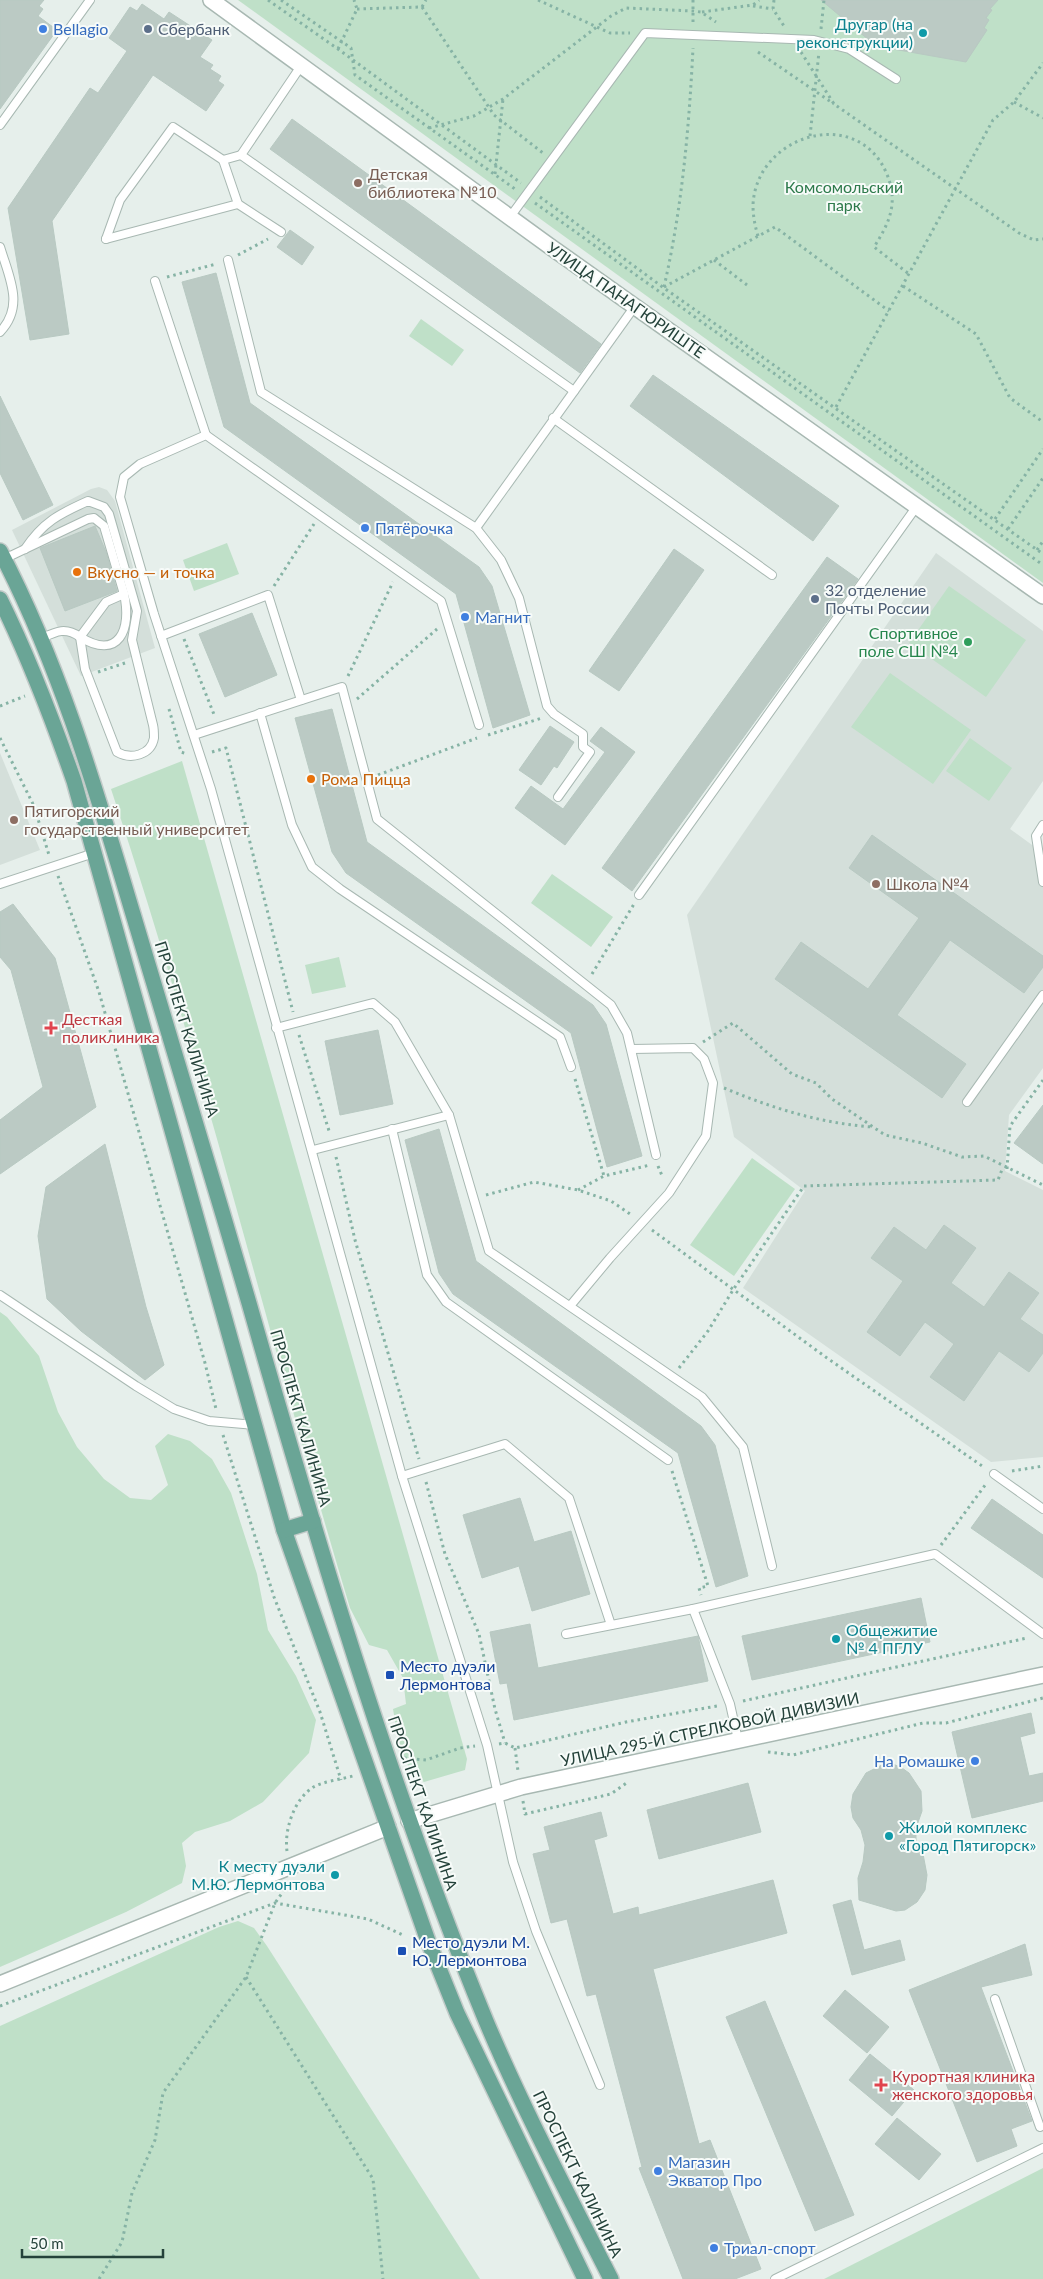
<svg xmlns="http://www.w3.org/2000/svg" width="1043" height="2279" font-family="Lato,sans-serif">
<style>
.built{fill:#d4dfda}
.green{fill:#bfe0c8}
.building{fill:#bbcac4;stroke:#b8c9c2}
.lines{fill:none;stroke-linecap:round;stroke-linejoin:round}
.service-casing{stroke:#a8b8b2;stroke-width:10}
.minor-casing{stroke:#a8b8b2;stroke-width:18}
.tertiary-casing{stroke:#a8b8b2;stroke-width:18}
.primary-casing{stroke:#c2cac8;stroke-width:18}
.path{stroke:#86b3a5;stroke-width:3;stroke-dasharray:2.5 4;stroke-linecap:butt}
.service{stroke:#fff;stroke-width:8}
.minor{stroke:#fff;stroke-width:15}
.tertiary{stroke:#fff;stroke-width:15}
.primary{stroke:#6aa596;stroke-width:15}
.shop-dot{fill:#3f7fe0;stroke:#f7fbf9;stroke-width:2}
.service-dot{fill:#5c6f8a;stroke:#f7fbf9;stroke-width:2}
.culture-dot{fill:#0f9aa8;stroke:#f7fbf9;stroke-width:2}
.education-dot{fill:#8d6e63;stroke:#f7fbf9;stroke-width:2}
.food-dot{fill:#e8710a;stroke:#f7fbf9;stroke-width:2}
.leisure-dot{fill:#2e9e5b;stroke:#f7fbf9;stroke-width:2}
.health-dot{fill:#e0444e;stroke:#f7fbf9;stroke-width:2}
.transit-dot{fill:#1a4fb4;stroke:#f7fbf9;stroke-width:2}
.labels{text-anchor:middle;stroke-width:4;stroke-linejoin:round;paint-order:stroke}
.culture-label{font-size:16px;fill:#0d838f;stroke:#f7fbf9;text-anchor:end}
.shop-label{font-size:16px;fill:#366cbe;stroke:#f7fbf9;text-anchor:start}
.service-label{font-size:16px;fill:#4e5e75;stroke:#f7fbf9;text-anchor:start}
.education-label{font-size:16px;fill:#785e54;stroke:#f7fbf9;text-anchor:start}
.park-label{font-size:16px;fill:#2d7a4b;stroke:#f7fbf9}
.street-label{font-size:16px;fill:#24423a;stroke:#f7fbf9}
.food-label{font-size:16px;fill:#c56008;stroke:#f7fbf9;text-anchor:start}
.leisure-label{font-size:16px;fill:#27864d;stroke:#f7fbf9;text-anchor:end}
.health-label{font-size:16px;fill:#be3a42;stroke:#f7fbf9;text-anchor:start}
.transit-label{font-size:16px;fill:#164399;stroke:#f7fbf9;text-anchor:start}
</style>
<rect width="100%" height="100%" fill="#e6efeb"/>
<g class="built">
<polygon points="99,487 107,490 115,501 155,648 81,676 12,530 91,489"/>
<polygon points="936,553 1043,631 1043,781 1010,829 1043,853 1043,1068 1009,1115 1005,1171 1043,1190 1043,1457 991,1462 743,1288 805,1191 734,1137 687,915"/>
<polygon points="0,753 40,850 0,865"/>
</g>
<g class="green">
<polygon points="238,0 1043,0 1043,583"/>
<polygon points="421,319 464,350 452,366 409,336"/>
<polygon points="227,543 239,574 194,591 183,560"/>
<polygon points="949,586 1026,640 986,697 909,643"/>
<polygon points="890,673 971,730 933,784 851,727"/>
<polygon points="970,738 1012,768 989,801 946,771"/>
<path d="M182 761 467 1759 465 1770 424 1782C399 1765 398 1737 393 1709L406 1704 403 1678 387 1650 369 1645 350 1608C268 1336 201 1059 111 789Z"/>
<polygon points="552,874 613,917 591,947 531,903"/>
<polygon points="339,957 346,987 312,994 305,965"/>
<polygon points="752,1158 795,1189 734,1276 690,1245"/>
<polygon points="0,1312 7,1317 39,1356 58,1412 77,1447 104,1479 130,1498 151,1500 168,1485 155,1446 168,1434 190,1441 212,1459 231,1493 257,1574 268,1630 296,1676 316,1720 309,1753 263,1802 230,1821 195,1832 182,1843 186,1866 182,1883 126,1912 0,1967"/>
<polygon points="238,1921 254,1928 267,1946 480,2279 0,2279 0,2026 219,1927"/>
<polygon points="1043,2168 1043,2279 824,2279"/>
</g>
<g class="building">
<polygon points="0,0 44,0 39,6 43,9 38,16 57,30 0,109"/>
<polygon points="821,0 998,0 990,9 992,10 986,18 989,20 984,28 987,30 966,62 876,46"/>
<polygon points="142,4 164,19 169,12 212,40 200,57 213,65 210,69 221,76 218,81 224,85 206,111 153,75 52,221 69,334 30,340 8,208 90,88 98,93 127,51 109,38 130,7 137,11"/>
<polygon points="292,119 601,344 580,373 270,149"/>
<polygon points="290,230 314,247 302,265 277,247"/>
<polygon points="216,273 250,403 479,567 492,586 530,715 493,728 456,594 224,427 182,282"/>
<polygon points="653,375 839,506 813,541 630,406"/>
<polygon points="0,396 53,505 23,520 0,473"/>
<polygon points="95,526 106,552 117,591 65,611 40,548"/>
<polygon points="674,549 704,570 619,691 589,671"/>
<polygon points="827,557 858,579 632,891 602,868"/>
<polygon points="252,613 277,675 225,697 199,634"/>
<polygon points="332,709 367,842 593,1005 606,1024 642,1156 607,1167 571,1033 346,873 332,852 295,718"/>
<polygon points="550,726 574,742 557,768 554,766 541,785 519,770"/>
<polygon points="601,727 635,752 565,845 515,808 531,786 563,809 605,752 590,741"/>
<polygon points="872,835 1043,956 1043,967 1024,993 950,940 897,1015 966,1064 942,1098 775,979 801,942 868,989 919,918 849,868"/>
<polygon points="13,904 55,958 96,1107 0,1174 0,1120 43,1087 11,970 0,957 0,912"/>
<polygon points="378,1030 393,1104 340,1115 325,1041"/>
<polygon points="1043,1105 1043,1164 1014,1143"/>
<polygon points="439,1129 476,1261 701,1426 715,1445 748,1576 716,1587 678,1453 453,1294 439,1273 405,1140"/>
<polygon points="105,1144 146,1307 164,1365 145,1380 81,1331 47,1299 38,1236 46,1187"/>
<polygon points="944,1225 976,1248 951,1283 984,1307 1009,1272 1039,1293 1020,1319 1043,1335 1043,1353 1029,1372 999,1351 964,1401 930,1377 954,1344 925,1322 900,1356 867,1332 903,1281 871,1258 894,1227 926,1250"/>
<polygon points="520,1498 534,1542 571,1531 590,1594 532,1611 519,1566 482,1578 463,1515"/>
<polygon points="992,1499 1043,1535 1043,1578 971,1528"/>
<polygon points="921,1598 930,1642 752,1680 742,1636"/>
<polygon points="530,1624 538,1668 698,1636 708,1681 514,1720 507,1683 500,1684 490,1632"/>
<polygon points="1031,1713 1035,1733 1020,1737 1029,1776 1043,1773 1043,1801 972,1818 952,1732"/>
<polygon points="893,1764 902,1768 909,1773 921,1791 922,1811 916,1828 916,1841 923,1854 927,1875 925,1890 917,1902 905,1910 896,1911 859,1900 858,1878 863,1862 865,1845 861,1830 853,1818 851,1807 853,1794 866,1773 882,1765"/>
<polygon points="748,1783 761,1832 659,1859 647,1810"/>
<polygon points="601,1812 607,1836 594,1840 613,1914 638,1907 639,1915 773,1880 787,1933 653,1969 699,2144 710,2140 761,2269 735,2279 683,2279 639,2168 642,2167 596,1994 587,1996 567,1919 551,1923 533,1854 550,1850 544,1827"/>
<polygon points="851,1900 864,1950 900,1940 905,1960 852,1975 833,1905"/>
<polygon points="1025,1944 1032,1975 981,1987 1032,2121 1011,2129 1017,2146 977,2162 909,1990"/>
<polygon points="845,1990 889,2027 867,2053 823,2016"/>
<polygon points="765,2001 854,2215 815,2231 726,2017"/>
<polygon points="870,2054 914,2090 892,2116 849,2080"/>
<polygon points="897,2118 941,2154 919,2180 875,2144"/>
</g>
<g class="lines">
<g class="service-casing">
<g id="service">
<polyline points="301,66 241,155 574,391"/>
<polyline points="0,125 90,0"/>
<polyline points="238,204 281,232"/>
<polyline points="510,217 645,33 814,40 849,49 896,79"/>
<polyline points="106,239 238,204 223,160 241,155"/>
<polyline points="106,239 120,200 173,127 223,160"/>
<path d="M0 247C9 277 25 306 0 332"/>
<polyline points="228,260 261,392 476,528 501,560 519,598 547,706 554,714 583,734 583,747 590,752 558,797"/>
<polyline points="155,281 206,435"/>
<polyline points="553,418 772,575"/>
<polyline points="476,528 635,306"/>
<path d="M25 549C43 522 59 514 88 501L104 507 109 514 137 611 132 640 153 725C154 729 154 734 154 738 151 755 131 760 117 752L85 669 80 637"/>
<path d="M4 559 88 519 94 518 104 526 124 594 106 602 80 637C66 627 57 631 42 638"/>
<polyline points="161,636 268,595 301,700"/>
<path d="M80 637C119 661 132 629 124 594"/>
<polyline points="260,713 292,825 312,867 340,889 560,1037 571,1067"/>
<polyline points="479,725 441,601 206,435 140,464 124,477 120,497 154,614 211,789 402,1476 487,1745 513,1862 536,1931 600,2085"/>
<polyline points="194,735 342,687 377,819 611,1005 627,1033 656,1155"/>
<polyline points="1043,825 1036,836 1043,882"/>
<polyline points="0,884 94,853"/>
<polyline points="639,895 917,506"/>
<polyline points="276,1028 373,1003 395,1022 449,1115 489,1251 702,1397 743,1447 772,1566"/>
<polyline points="967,1102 1043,995"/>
<polyline points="392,1129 427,1275 446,1302 668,1460"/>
<polyline points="313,1150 449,1115"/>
<polyline points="0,1295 136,1386 174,1409 209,1421 255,1425"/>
<polyline points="570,1306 610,1258 669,1193 706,1136 713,1083 704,1059 693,1048 632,1049"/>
<polyline points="994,1474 1043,1509"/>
<polyline points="402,1476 505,1444 569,1498 611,1625"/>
<polyline points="693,1609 935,1554 1043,1634"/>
<polyline points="566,1634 693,1609 730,1704 738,1740"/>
<polyline points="995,1999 1040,2127"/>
<polyline points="775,2279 1043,2148"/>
</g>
</g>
<g class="minor-casing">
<polyline id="minor" points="0,1984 388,1827"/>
</g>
<g class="tertiary-casing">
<g id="tertiary">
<polyline points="211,0 548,245 1043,596"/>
<polyline points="409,1821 521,1787 1043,1675"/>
</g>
</g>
<g class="primary-casing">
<g id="primary">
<path d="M0 551C60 666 96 790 133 914 172 1043 211 1173 249 1303 318 1545 390 1788 486 2021 523 2109 568 2194 611 2279"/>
<path d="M0 599C29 658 52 718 74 781L284 1530 428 1941 457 2013 585 2279"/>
<polyline points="284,1530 313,1521"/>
</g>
</g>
<g class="path">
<polyline points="268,0 338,49 521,183"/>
<polyline points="281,0 351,48 355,75 515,189"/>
<polyline points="538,0 610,33 630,33"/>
<polyline points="693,0 693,22"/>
<polyline points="774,0 773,9 784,26"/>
<polyline points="753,6 773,9"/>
<polyline points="422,7 426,0"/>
<polyline points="357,9 422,7 494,115 543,153"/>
<polyline points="702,12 753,5 759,0"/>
<polyline points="821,29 824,0"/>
<polyline points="338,49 357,9 354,0"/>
<polyline points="758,52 834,104"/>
<polyline points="801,52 834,104 1019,233 1034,240 1043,239"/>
<polyline points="1014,102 1043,118"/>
<polyline points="429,128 474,116 503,99 611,16 626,8 693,11 701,12 716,22"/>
<polyline points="810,136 819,52"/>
<polyline points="495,174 503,99"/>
<polyline points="540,197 664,288 1043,554"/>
<polyline points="535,203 1043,565"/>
<path d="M758 236C755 226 753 216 753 205 756 135 856 105 886 172 899 202 890 222 874 247L909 274"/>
<polyline points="238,255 268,239"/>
<polyline points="714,260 747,285"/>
<polyline points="167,277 216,264"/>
<polyline points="903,286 976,334 1010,398 1043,422"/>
<path d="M664 287C682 208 689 129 693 48"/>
<polyline points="664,287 775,227 889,311"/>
<polyline points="836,407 993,120 1014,102 1043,63"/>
<polyline points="995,519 1043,449"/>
<polyline points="1008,529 1043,478"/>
<polyline points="1037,550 1043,541"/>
<polyline points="274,586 314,524"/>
<polyline points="184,639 215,717"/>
<polyline points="98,672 125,663"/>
<polyline points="348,676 393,582"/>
<polyline points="357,699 437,629"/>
<polyline points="0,706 25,696"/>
<polyline points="169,709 181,752 187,754"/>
<polyline points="488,735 542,718"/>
<polyline points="0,738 34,806 49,855"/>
<polyline points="212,752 226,748 293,1012"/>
<polyline points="378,775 477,738"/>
<polyline points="58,876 99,992 205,1363 216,1409"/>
<polyline points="592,974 634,904"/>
<polyline points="299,1035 330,1134"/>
<polyline points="703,1042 733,1023 792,1074 816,1083 832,1099 885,1135 922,1143 962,1157 984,1156 1043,1185"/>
<polyline points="575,1079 604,1176"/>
<path d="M724 1088C772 1108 819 1123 872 1127"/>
<polyline points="336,1157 355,1240 419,1459"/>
<polyline points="658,1166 663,1178"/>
<polyline points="1007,1169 1010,1126 1043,1080"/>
<polyline points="578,1190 604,1176 650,1165"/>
<polyline points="486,1195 534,1182 578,1190 611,1201 633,1216"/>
<polyline points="652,1230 827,1358 985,1468"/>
<polyline points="679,1368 708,1331 733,1290 804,1186 998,1180 1003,1167"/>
<polyline points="223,1435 274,1597 320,1712 341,1780"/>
<polyline points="672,1471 708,1586 699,1588 701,1595"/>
<polyline points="1012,1471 1043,1466"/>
<polyline points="426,1482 445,1554 479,1634 495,1709 505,1743"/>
<polyline points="941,1545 986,1484"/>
<polyline points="743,1701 1027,1638"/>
<polyline points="499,1744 505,1743 515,1748 626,1722 717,1706"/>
<polyline points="515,1748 518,1771"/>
<polyline points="768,1752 793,1755 923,1723 946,1723 1043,1698"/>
<polyline points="404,1758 426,1760 460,1748 475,1746"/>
<polyline points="523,1801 525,1814 611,1794 628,1782"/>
<path d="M287 1851C284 1830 294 1800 312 1788 320 1782 342 1779 353 1776"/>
<polyline points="246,1977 373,2179 383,2279"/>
<polyline points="0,2006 275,1903 368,1919 405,1936"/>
<polyline points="99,2279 122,2242 132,2193 155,2140 163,2093 246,1977 275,1903 287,1886"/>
</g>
<use href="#service" class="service"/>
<use href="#minor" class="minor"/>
<use href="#tertiary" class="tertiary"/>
<use href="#primary" class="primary"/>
</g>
<g class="shop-dot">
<circle cx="43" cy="29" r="5"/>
<circle cx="365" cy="528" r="5"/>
<circle cx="465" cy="617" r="5"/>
<circle cx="975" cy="1761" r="5"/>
<circle cx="658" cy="2171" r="5"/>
<circle cx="714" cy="2248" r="5"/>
</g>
<g class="service-dot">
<circle cx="148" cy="29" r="5"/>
<circle cx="815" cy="599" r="5"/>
</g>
<g class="culture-dot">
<circle cx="923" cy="33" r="5"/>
<circle cx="836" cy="1639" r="5"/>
<circle cx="889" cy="1836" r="5"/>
<circle cx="335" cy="1875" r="5"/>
</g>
<g class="education-dot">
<circle cx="358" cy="183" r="5"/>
<circle cx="14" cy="820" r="5"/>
<circle cx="876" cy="884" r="5"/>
</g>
<g class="food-dot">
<circle cx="77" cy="572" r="5"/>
<circle cx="311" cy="779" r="5"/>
</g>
<circle class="leisure-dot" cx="968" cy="642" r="5"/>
<g class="health-dot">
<path d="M48.5 1020.5h5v5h5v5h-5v5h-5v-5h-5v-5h5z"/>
<path d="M878.5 2077.5h5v5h5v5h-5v5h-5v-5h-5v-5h5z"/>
</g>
<g class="transit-dot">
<rect x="385" y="1670" width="10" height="10" rx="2.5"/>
<rect x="397" y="1946" width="10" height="10" rx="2.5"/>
</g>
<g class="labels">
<g class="culture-label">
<text x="913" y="30">Другар (на<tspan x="913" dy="18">реконструкции)</tspan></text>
<text x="846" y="1636" text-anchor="start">Общежитие<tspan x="846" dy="18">№ 4 ПГЛУ</tspan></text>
<text x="899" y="1833" text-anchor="start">Жилой комплекс<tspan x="899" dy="18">«Город Пятигорск»</tspan></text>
<text x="325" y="1872">К месту дуэли<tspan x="325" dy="18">М.Ю. Лермонтова</tspan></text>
</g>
<g class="shop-label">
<text x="53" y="35">Bellagio</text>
<text x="375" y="534">Пятёрочка</text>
<text x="475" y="623">Магнит</text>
<text x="965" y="1767" text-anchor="end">На Ромашке</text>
<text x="668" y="2168">Магазин<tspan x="668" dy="18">Экватор Про</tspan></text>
<text x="724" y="2254">Триал-спорт</text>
</g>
<g class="service-label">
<text x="158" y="35">Сбербанк</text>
<text x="825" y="596">32 отделение<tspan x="825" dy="18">Почты России</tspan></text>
</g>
<g class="education-label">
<text x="368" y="180">Детская<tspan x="368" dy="18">библиотека №10</tspan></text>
<text x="24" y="817">Пятигорский<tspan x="24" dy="18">государственный университет</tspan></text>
<text x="886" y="890">Школа №4</text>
</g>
<g class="park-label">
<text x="844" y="193">Комсомольский<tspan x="844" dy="18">парк</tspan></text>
</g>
<g class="street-label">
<text transform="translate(626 300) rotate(35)" y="6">УЛИЦА ПАНАГЮРИШТЕ</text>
<text transform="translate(187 1029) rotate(73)" y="6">ПРОСПЕКТ КАЛИНИНА</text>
<text transform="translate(301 1418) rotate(74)" y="6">ПРОСПЕКТ КАЛИНИНА</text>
<text transform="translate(710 1729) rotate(-12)" y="6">УЛИЦА 295-Й СТРЕЛКОВОЙ ДИВИЗИИ</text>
<text transform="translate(423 1803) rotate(71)" y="6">ПРОСПЕКТ КАЛИНИНА</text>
<text transform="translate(578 2174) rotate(64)" y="6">ПРОСПЕКТ КАЛИНИНА</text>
</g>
<g class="food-label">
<text x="87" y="578">Вкусно — и точка</text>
<text x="321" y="785">Рома Пицца</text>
</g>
<g class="leisure-label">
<text x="958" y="639">Спортивное<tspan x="958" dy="18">поле СШ №4</tspan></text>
</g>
<g class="health-label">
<text x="62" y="1025">Десткая<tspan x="62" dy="18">поликлиника</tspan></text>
<text x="892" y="2082">Курортная клиника<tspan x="892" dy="18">женского здоровья</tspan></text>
</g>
<g class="transit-label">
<text x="400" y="1672">Место дуэли<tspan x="400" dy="18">Лермонтова</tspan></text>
<text x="412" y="1948">Место дуэли М.<tspan x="412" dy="18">Ю. Лермонтова</tspan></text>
</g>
</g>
<path d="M22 2249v8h141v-8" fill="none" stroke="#24423a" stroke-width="2.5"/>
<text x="30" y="2249" font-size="15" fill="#24423a" stroke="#f7fbf9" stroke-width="4" paint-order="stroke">50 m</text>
</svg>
